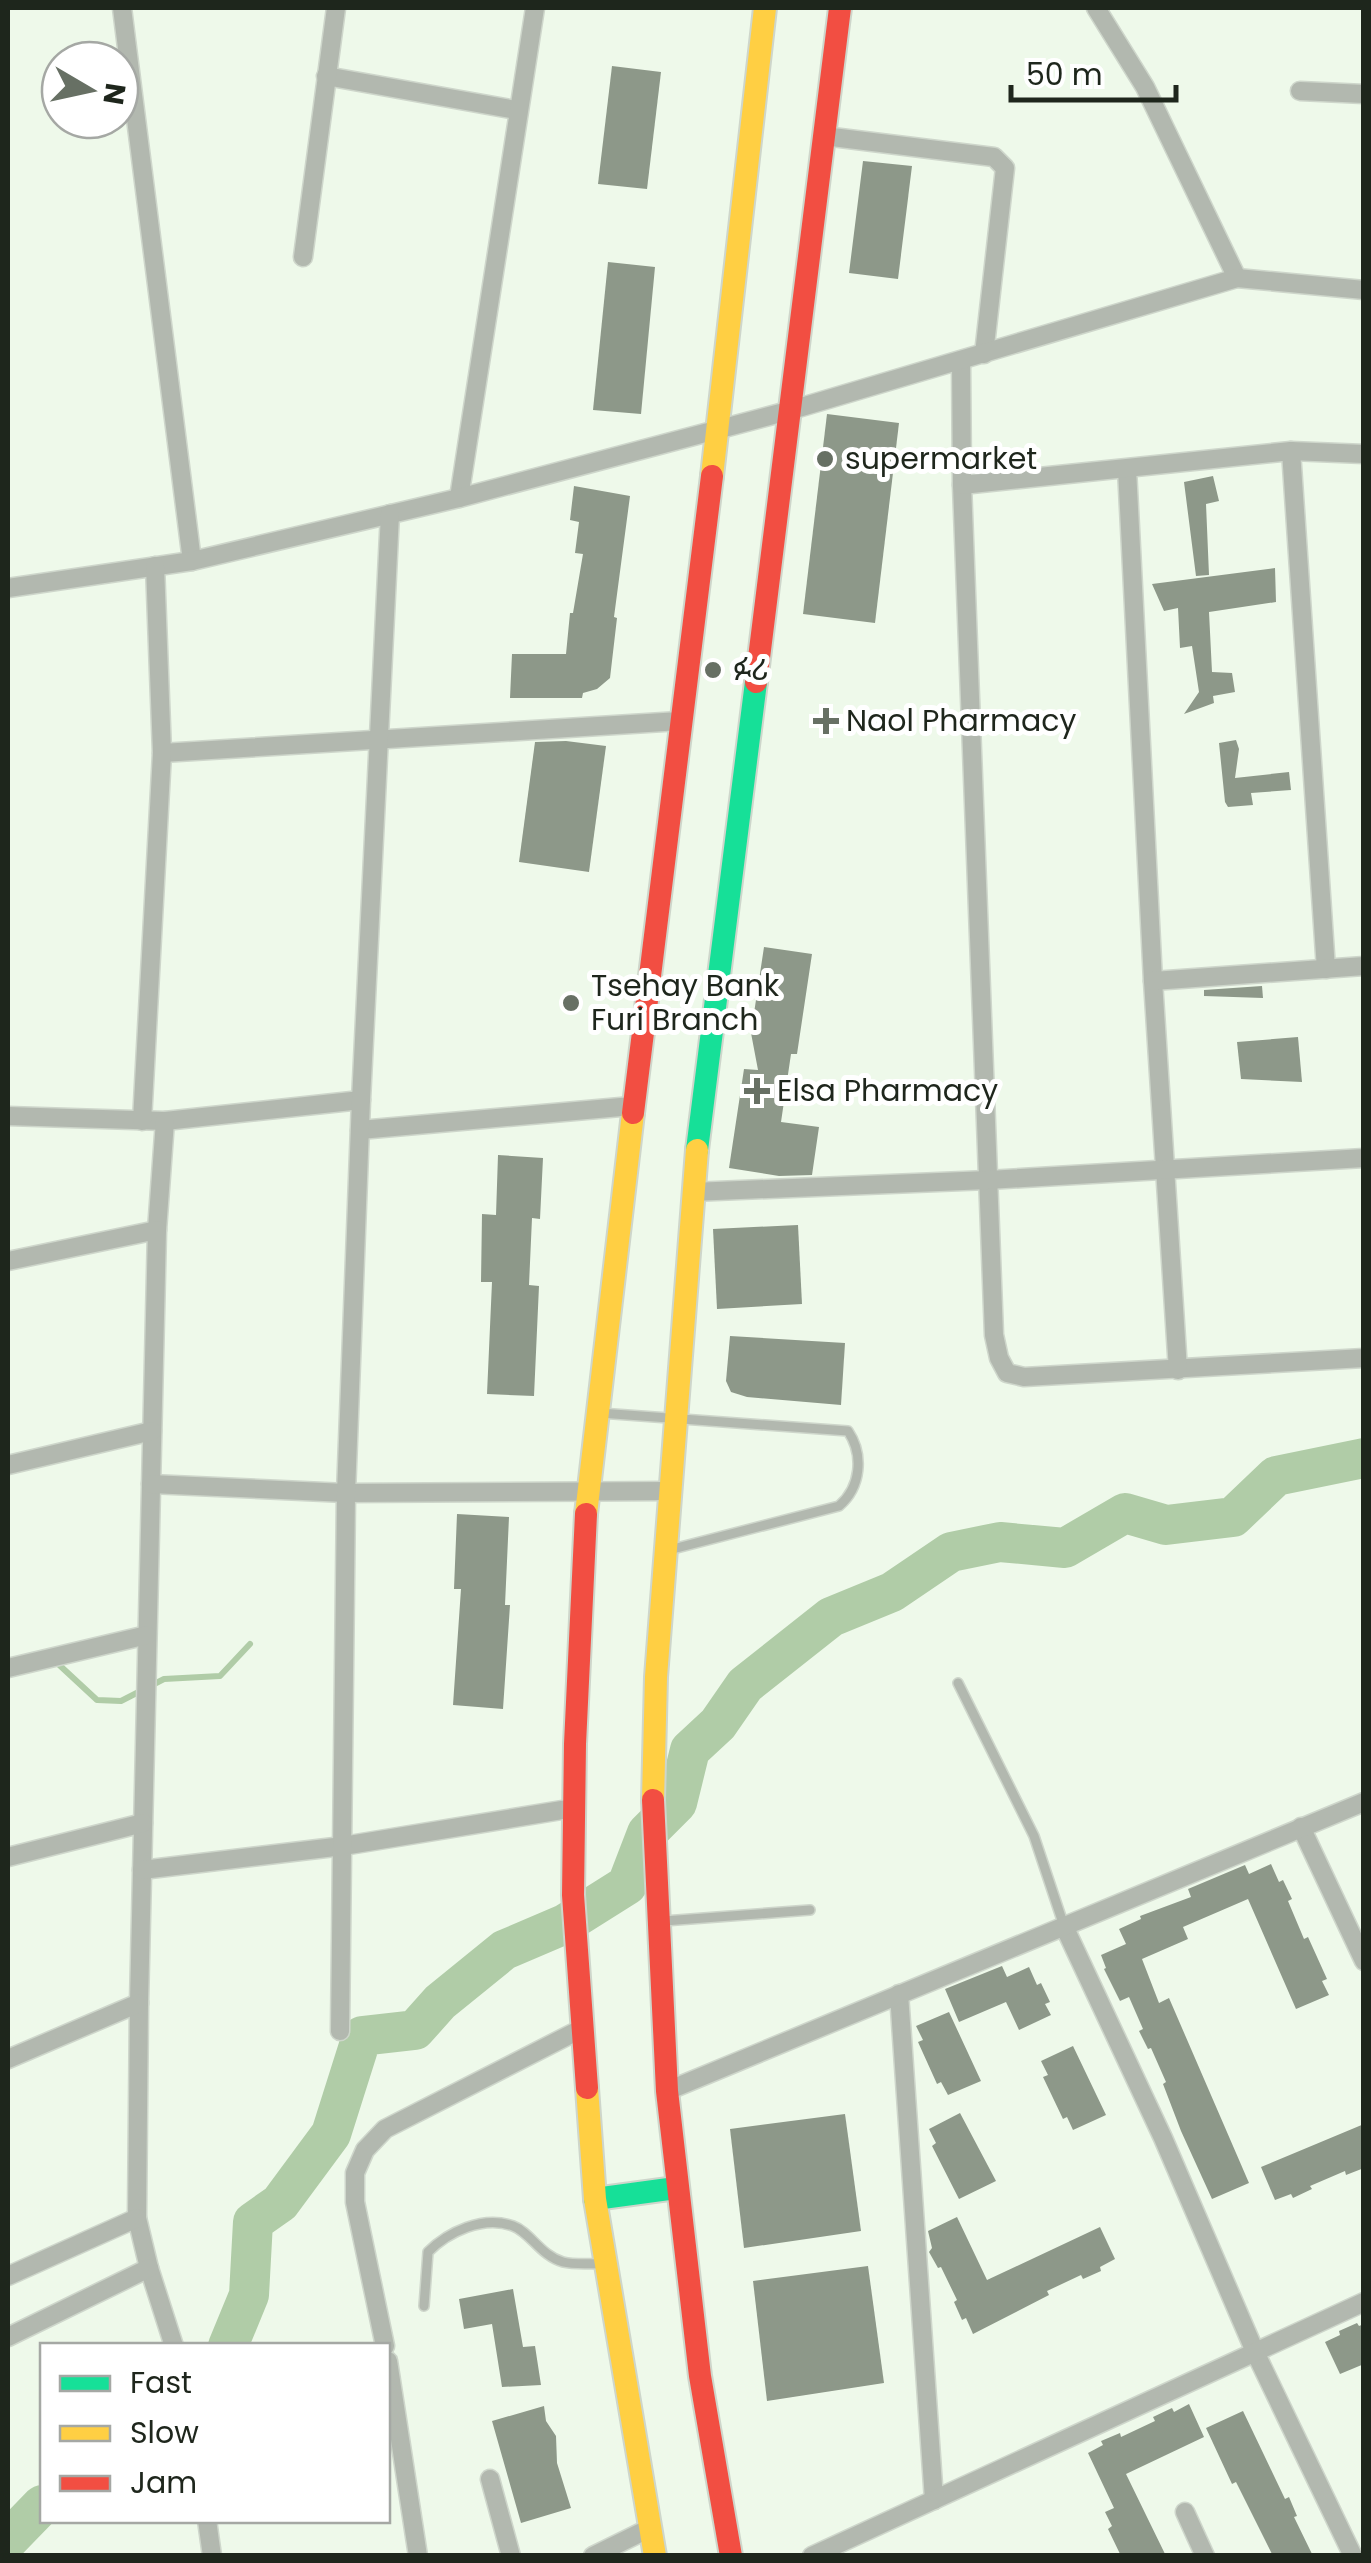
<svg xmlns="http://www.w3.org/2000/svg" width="1371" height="2563" font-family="Poppins,'Noto Sans Ethiopic',sans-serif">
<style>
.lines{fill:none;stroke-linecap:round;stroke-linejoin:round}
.stream{stroke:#b0cca7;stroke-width:6}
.river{stroke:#b0cca7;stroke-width:40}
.building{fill:#8d9889}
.lane-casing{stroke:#ced6cb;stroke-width:12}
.street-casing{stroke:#ced6cb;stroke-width:21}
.fast-casing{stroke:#ced6cb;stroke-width:26}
.slow-casing{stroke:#ced6cb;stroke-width:26}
.jam-casing{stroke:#ced6cb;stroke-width:26}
.lane{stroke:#b2b8af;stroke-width:9}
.street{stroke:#b2b8af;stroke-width:18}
.fast{stroke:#16e098;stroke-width:22}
.slow{stroke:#ffcf43;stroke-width:22}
.jam{stroke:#f24e42;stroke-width:22}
.poi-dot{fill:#677064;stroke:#fff;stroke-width:4}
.labels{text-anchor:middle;stroke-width:10;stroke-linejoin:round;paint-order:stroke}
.poi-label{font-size:30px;fill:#1e261c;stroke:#fff;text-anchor:start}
</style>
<rect width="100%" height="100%" fill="#eef9ea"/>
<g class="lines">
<polyline class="stream" points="56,1662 97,1700 121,1701 164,1679 220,1676 250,1644"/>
<g class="river">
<polyline points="228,2346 249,2295 253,2222 280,2203 331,2134 362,2036 415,2030 440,2002 504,1950 565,1924 627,1885 647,1833 677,1803 690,1750 718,1724 745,1685 831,1617 892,1592 951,1552 1000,1542 1065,1548 1125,1513 1166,1525 1233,1517 1276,1476 1364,1458"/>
<polyline points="8,2540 42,2505"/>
</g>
</g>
<g class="building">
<polygon points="612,66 661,72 647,189 598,184"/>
<polygon points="863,161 912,166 898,279 849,273"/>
<polygon points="608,262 655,267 641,414 593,410"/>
<polygon points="827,414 899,423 875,623 803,614"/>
<polygon points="1213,476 1219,501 1206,504 1209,575 1196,576 1184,482"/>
<polygon points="574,486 630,496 614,617 617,618 610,678 597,689 583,693 582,698 510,698 512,654 566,654 570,613 573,613 583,554 575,553 579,522 570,520"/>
<polygon points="1275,568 1276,602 1209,612 1212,672 1232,673 1235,692 1213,696 1214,703 1184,714 1199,692 1192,646 1180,648 1178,608 1164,611 1152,584"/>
<polygon points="1236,740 1239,749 1235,778 1289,772 1291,790 1251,793 1253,805 1228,807 1225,802 1219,743"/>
<polygon points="566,741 606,746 589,872 519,862 535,742"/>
<polygon points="764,947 812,954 797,1054 791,1054 781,1122 819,1127 812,1175 779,1176 729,1168 744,1069 758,1070 751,1033"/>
<polygon points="1262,986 1263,998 1204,996 1204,990"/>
<polygon points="1298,1037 1302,1082 1241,1079 1237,1042"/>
<polygon points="498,1155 543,1158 540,1219 532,1218 529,1285 539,1286 534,1396 487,1394 492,1282 481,1282 482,1214 496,1215"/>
<polygon points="798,1225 802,1304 717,1309 713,1229"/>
<polygon points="730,1336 845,1343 841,1405 747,1397 731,1392 726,1381"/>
<polygon points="457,1514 509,1517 505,1605 510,1605 503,1709 453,1705 461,1589 454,1589"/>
<polygon points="1271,1864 1279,1882 1283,1880 1292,1899 1288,1901 1304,1939 1308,1937 1327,1979 1322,1981 1329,1995 1296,2009 1248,1899 1183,1927 1188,1939 1142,1959 1159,2003 1169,1998 1249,2183 1212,2199 1181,2131 1163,2084 1166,2082 1151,2048 1148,2049 1139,2031 1143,2029 1129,1997 1120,2001 1104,1969 1106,1968 1101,1955 1126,1944 1119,1929 1141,1919 1140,1916 1191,1897 1188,1889 1245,1865 1249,1874"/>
<polygon points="1002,1966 1007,1977 1029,1967 1037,1985 1041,1983 1050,2002 1045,2004 1051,2015 1019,2030 1006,2002 959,2022 945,1989"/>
<polygon points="949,2012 981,2081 948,2095 941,2082 937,2084 918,2042 923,2040 916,2026"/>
<polygon points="1073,2046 1106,2115 1073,2130 1067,2117 1063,2119 1043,2077 1048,2075 1041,2061"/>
<polygon points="960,2113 996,2181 959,2199 932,2146 936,2143 929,2129"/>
<polygon points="845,2114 861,2231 744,2248 730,2129"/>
<polygon points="1364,2124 1364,2168 1346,2175 1345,2171 1310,2186 1312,2189 1293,2198 1291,2194 1275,2200 1261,2167"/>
<polygon points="957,2217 987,2280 1100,2227 1115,2259 1100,2267 1101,2271 1083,2279 1081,2275 1047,2291 1049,2295 973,2334 966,2318 962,2320 954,2302 957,2300 941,2267 938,2268 929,2252 932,2248 928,2231"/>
<polygon points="868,2266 884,2383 767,2401 753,2281"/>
<polygon points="513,2289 523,2347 535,2346 541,2385 502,2387 492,2324 464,2329 459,2299"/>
<polygon points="1357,2323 1359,2326 1364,2324 1364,2364 1340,2374 1325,2342 1340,2335 1339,2331"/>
<polygon points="1189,2404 1204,2437 1126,2474 1166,2556 1121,2556 1108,2529 1112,2526 1105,2512 1114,2508 1088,2453 1103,2445 1101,2441 1120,2433 1121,2437 1155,2421 1153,2417 1172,2408 1174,2412"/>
<polygon points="544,2406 546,2421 556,2436 557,2463 571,2508 521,2523 492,2421"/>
<polygon points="1243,2411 1285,2499 1289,2497 1297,2516 1294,2517 1313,2556 1273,2556 1236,2482 1232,2484 1206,2428"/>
</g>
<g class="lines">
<g class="lane-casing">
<g id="lane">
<path d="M600 1413 848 1431C864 1455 861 1487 839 1506L669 1550"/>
<polyline points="958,1683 1034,1836 1064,1926"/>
<polyline points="664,1921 810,1910"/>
<path d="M424 2306 428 2252C448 2232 483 2215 513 2226 530 2232 541 2256 563 2262 575 2265 590 2263 602 2264"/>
</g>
</g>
<g class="street-casing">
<g id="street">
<polyline points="122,8 192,561"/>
<polyline points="1096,8 1145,87 1237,278"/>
<polyline points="326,76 516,110"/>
<polyline points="1300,91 1364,94"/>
<polyline points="824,136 994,157 1005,168 984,354"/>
<polyline points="303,257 336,8"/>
<polyline points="961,361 962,485 994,1335 999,1358 1007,1373 1024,1377 1364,1358"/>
<polyline points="1291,451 1326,969"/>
<polyline points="1127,469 1153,981 1178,1370"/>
<polyline points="962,485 1291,451 1364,454"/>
<polyline points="459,498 535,8"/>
<polyline points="8,588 192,561 459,498 788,411 1237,278 1364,290"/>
<polyline points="162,753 680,721"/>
<polyline points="1153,981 1364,966"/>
<polyline points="8,1116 165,1121 361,1100"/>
<polyline points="142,1121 162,753 155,566"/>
<polyline points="360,1130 632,1106"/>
<polyline points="692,1192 988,1180 1364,1158"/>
<polyline points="157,1230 165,1121"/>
<polyline points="8,1261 157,1230 139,2003 137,2218 149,2268 174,2346"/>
<polyline points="8,1465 152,1431"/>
<polyline points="151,1484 346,1493 668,1491"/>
<polyline points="8,1668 147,1635"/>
<polyline points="1301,1827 1364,1961"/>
<polyline points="8,1857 143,1823"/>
<polyline points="142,1870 343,1846 574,1808"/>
<polyline points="1064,1926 1163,2138 1256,2354 1353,2556"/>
<polyline points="899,1994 934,2500"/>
<polyline points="340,2031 346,1493 361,1100 390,514"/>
<polyline points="8,2059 139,2003"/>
<polyline points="667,2091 1364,1802"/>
<polyline points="8,2276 137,2218"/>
<polyline points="8,2337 149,2268"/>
<polyline points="385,2346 355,2202 355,2173 365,2150 385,2129 583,2028"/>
<polyline points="388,2361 418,2556"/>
<polyline points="490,2479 511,2556"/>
<polyline points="1185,2512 1205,2556"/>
<polyline points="207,2520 212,2556"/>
<polyline points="593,2556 650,2528"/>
<polyline points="812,2556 1364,2302"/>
</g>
</g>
<g class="fast-casing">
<g id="fast">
<polyline points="697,1150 756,682"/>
<polyline points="595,2199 676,2188"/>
</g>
</g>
<g class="slow-casing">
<g id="slow">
<polyline points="712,476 765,8"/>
<polyline points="586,1514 633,1113"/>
<polyline points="653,1800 656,1677 697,1150"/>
<polyline points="587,2088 595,2199 655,2556"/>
</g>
</g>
<g class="jam-casing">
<g id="jam">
<polyline points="756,682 840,8"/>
<polyline points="633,1113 712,476"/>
<polyline points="586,1514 575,1744 573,1895 587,2088"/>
<polyline points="653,1800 667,2091 700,2376 731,2556"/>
</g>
</g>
<use href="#lane" class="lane"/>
<use href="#street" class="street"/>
<use href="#fast" class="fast"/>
<use href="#slow" class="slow"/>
<use href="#jam" class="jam"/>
</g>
<g class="poi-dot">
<circle cx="825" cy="459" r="10"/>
<circle cx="713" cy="670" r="10"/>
<path d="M821 706h10v10h10v10h-10v10h-10v-10h-10v-10h10z"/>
<circle cx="571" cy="1003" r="10"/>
<path d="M752 1076h10v10h10v10h-10v10h-10v-10h-10v-10h10z"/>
</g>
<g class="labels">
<g class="poi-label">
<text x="845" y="469">supermarket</text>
<text x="733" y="680">ፉሪ</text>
<text x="846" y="731">Naol Pharmacy</text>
<text x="591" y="996">Tsehay Bank<tspan x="591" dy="34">Furi Branch</tspan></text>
<text x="777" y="1101">Elsa Pharmacy</text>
</g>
</g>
<rect width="1371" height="2563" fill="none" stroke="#1e261c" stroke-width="20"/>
<rect x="40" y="2343" width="350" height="180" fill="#ffffff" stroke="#a5a8a4" stroke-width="2.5"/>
<rect x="60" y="2376" width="50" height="15" fill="#16e098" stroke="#a5a8a4" stroke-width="2.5"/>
<text x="130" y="2393" font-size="30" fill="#1e261c">Fast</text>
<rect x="60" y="2426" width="50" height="15" fill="#ffcf43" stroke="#a5a8a4" stroke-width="2.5"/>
<text x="130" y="2443" font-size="30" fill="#1e261c">Slow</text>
<rect x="60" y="2476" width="50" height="15" fill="#f24e42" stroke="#a5a8a4" stroke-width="2.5"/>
<text x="130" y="2493" font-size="30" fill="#1e261c">Jam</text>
<g transform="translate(90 90) rotate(99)"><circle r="48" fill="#ffffff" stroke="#a5a8a4" stroke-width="2.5"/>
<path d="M0-8L18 38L0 25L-18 38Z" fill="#677064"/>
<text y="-15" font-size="28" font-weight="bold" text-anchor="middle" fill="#1e261c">N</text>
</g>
<path d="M1011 85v15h165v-15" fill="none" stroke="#1e261c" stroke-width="5"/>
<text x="1026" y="85" font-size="30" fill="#1e261c" stroke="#ffffff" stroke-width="8" paint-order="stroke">50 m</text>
</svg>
